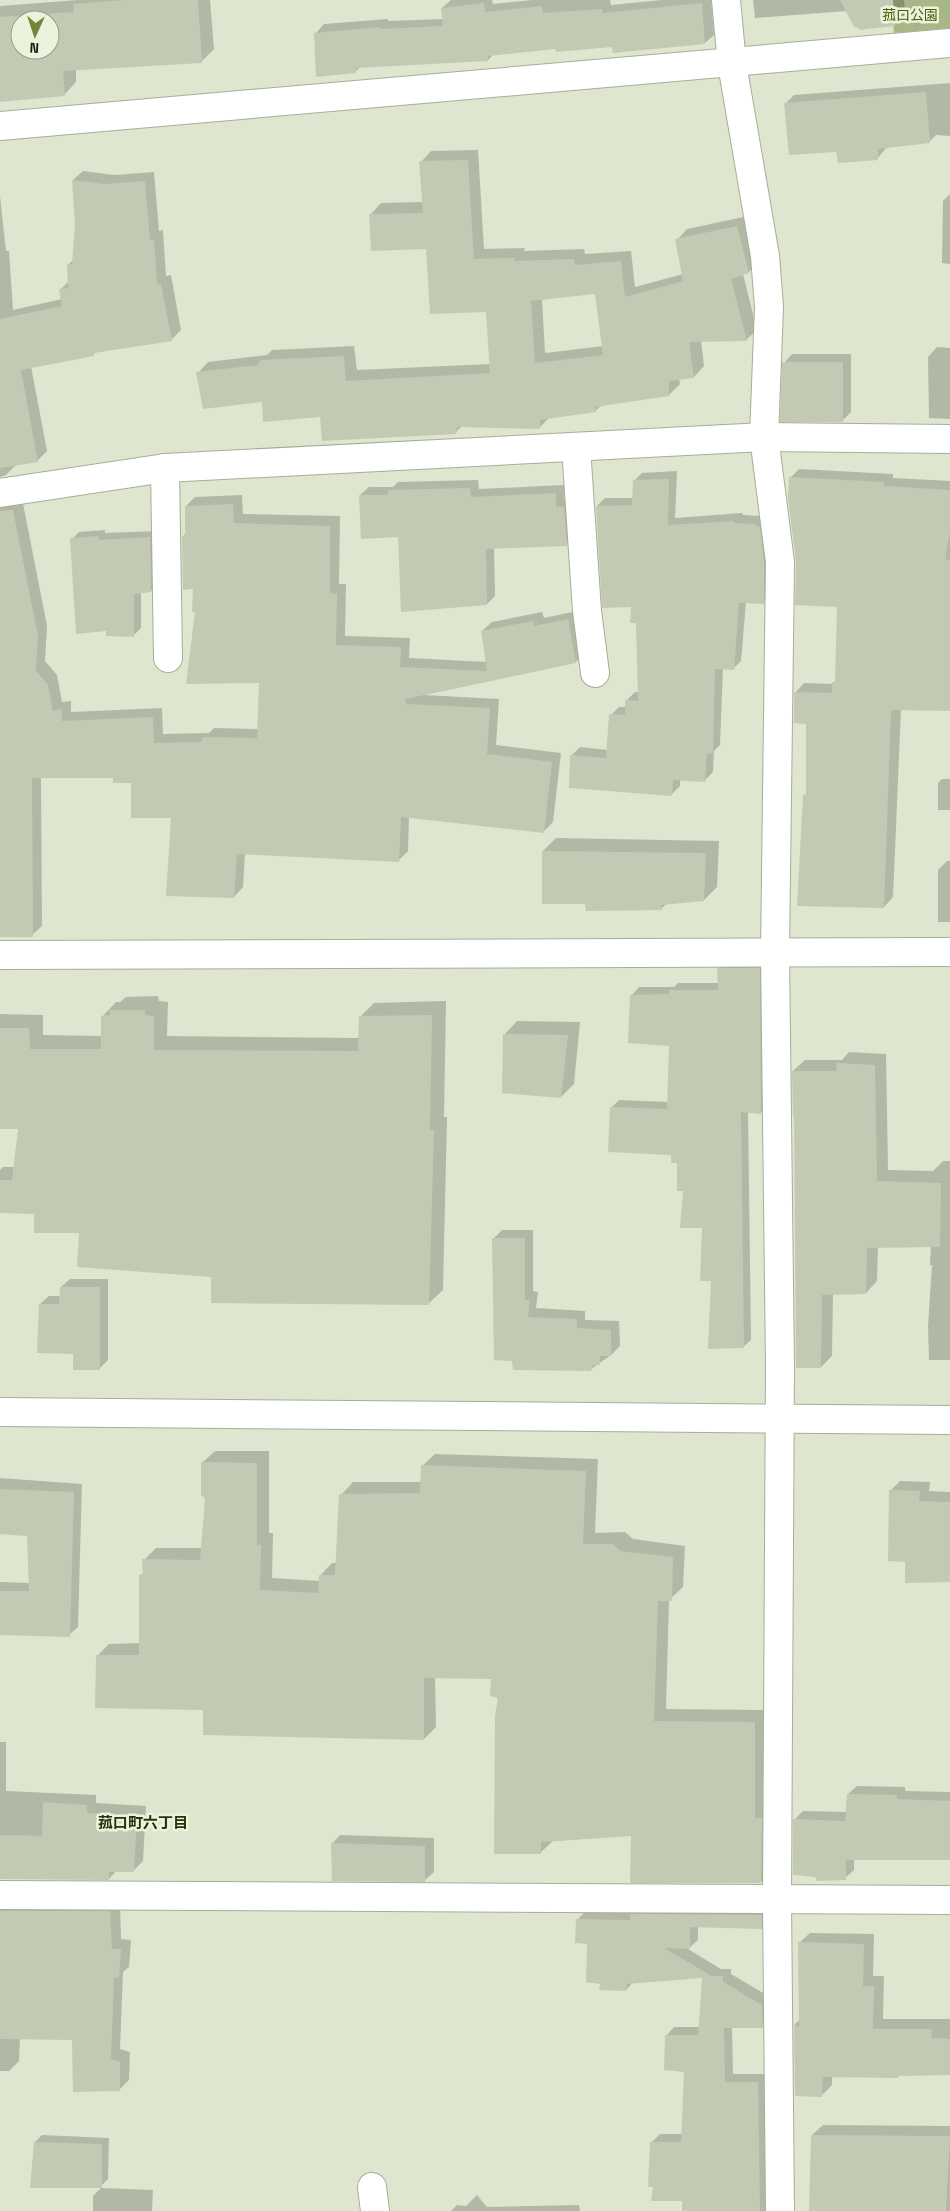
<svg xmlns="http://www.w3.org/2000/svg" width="950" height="2211" font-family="'Space Grotesk','Noto Sans JP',sans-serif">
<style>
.green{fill:#a8b788}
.shadow{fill:#0003;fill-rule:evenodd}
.building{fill:#c3cab4;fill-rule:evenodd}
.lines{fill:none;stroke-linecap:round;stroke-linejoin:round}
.minor-casing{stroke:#a7ae98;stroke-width:30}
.minor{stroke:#fff;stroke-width:28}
.labels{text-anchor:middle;stroke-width:5;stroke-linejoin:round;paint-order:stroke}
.park-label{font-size:14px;fill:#4b5e07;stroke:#ecf3dc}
.neighbourhood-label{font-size:15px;font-weight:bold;fill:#28320b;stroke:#ecf3dc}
</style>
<rect width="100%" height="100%" fill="#dee6cf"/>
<polygon class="green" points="891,0 950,0 950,28 894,33"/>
<g class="shadow">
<path d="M78 0H210L214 49 202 61 76 69V82L64 95 0 100V6ZM20 20H50V50H20Z"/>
<polygon points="451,0 492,0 493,4 533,0 610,0 611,5 662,0 711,0 714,35 705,43 556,48 494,54 488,60 361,66 355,72 316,33 324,24 388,19 388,21 443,19 442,8"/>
<polygon points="753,0 904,0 905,14 894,25 847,11 755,18"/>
<polygon points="950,83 950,136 936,135 929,142 887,147 877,159 837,151 785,104 794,95"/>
<path d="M478 150 484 249 525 248 524 251 584 249 585 254 631 251 635 287 683 274 677 240 687 229 748 216 759 261 749 272 743 274 757 330 746 340H701L704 366 694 377 679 379 680 384 669 395 602 405 595 411 550 417 539 428 462 426 455 433 321 416 263 400 198 373 208 362 267 355 272 350 354 346 357 370 490 364 487 311 427 248 371 214 381 203 423 202 421 162 431 151ZM596 293 603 346 545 353 542 299Z"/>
<polygon points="83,171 114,175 154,172 159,231 163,230 166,276 171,275 181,330 171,340 97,351 93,355 31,366 47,451 37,461 16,465 6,475 0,477 0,196 6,251 9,251 13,310 62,299 60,290 69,281 68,265 74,259 77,225 73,180"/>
<polygon points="950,194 950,264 942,263 943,201"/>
<polygon points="937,347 950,348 950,419 929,418 928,357"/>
<polygon points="792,354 851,354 851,412 842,421 784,363"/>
<polygon points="799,469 893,474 893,478 950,481 950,710 901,709 893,897 884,907 804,796 807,793 808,722 795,693 804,683 834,684 836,680 838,605 797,562 790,478"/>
<polygon points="677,471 675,518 742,513 743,515 762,516 772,595 763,603 746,602 741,661 733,669 723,668 720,745 714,751 713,772 705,780 680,779 680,786 672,794 572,755 580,747 608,750 611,715 619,707 627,707 627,700 635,692 639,692 637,622 597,506 605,498 634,498 634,481 642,473"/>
<polygon points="478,480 479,489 564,485 564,499 572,498 575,536 566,544 494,548 495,596 487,604 399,536 360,495 369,487 393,487 398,482"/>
<polygon points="0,495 22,498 47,626 45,661 57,675 62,702 71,701 71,712 162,708 163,734 209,733 214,728 259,729 260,681 197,611 183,536 186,533 186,506 195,497 242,495 243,514 340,516 339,584 346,584 345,636 410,638 409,658 487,662 482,631 492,622 542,612 544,618 577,611 585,652 576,662 424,695 499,699 496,745 561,753 553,822 543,832 409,816 408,851 399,860 245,853 243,887 234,897 172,817 132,781 114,777 41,777 42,926 32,935 0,936"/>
<polygon points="105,530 105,533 157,531 158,584 151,591 141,592 141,628 134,635 72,539 79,532"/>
<polygon points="942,779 950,779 950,810 938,810 938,783"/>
<polygon points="556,838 719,841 717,887 704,900 666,904 661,909 586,902 543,851"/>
<polygon points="947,861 950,861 950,922 938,922 938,870"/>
<polygon points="726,961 767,961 769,1105 761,1112 748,1112 751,1340 743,1347 712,1280 703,1227 684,1190 679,1162 672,1154 611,1108 619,1100 668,1102 670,1045 632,995 639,987 674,987 678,983 719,983 718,969"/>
<polygon points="158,996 159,1001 168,1002 167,1036 360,1038 360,1017 374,1003 446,1001 444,1117 447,1117 443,1290 428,1304 212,1276 80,1232 35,1212 0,1212 0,1170 3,1167 15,1167 19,1128 0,1127 0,1014 43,1015 43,1035 103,1036 102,1017 116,1002 120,1002 126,997"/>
<polygon points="517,1021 580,1022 574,1084 561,1097 505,1034"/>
<polygon points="849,1052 886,1054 888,1170 933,1171 943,1161 950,1161 950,1360 929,1360 928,1326 932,1265 930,1265 931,1246 878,1246 877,1281 866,1293 833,1293 832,1356 821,1367 793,1071 805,1060 842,1060"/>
<polygon points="502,1230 533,1230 533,1291 538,1292 536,1308 585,1311 585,1320 619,1321 620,1346 611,1355 591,1369 514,1368 493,1239"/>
<polygon points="70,1279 108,1279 108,1360 99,1369 40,1304 49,1296 61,1296 61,1287"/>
<polygon points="215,1451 269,1451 269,1533 273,1533 272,1578 320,1581 320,1576 332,1563 337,1563 341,1495 353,1482 422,1482 422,1466 435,1454 598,1459 595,1533 625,1532 633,1539 685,1546 683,1587 669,1600 666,1709 767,1710 773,1870 761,1882 632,1835 553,1841 540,1853 492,1678 435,1677 436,1727 424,1739 204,1709 97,1656 109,1644 141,1643 140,1576 144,1572 144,1560 156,1548 202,1548 206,1499 202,1463"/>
<polygon points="0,1478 82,1484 78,1627 69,1635 0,1635 0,1582 30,1583 28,1535 0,1533"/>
<polygon points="900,1481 930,1482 929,1491 950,1492 950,1581 906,1561 890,1491"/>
<polygon points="0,1742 6,1742 6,1791 96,1795 96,1803 146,1806 143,1861 133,1871 117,1870 109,1879 0,1878"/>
<polygon points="857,1786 905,1787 905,1791 950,1792 950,1859 854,1858 854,1870 845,1878 794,1820 803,1811 847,1812 848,1794"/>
<polygon points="340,1835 434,1838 434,1872 425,1880 332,1844"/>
<polygon points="0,1897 120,1902 121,1939 131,1940 129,1967 123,1972 120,2049 130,2052 129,2080 119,2090 73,2039 20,2038 19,2061 9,2071 0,2071"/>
<polygon points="639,1906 769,1907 769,1919 761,1927 698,1926 698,1940 688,1949 721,1969 731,1969 731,1974 770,1997 770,2018 762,2026 732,2027 733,2074 765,2074 767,2211 683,2211 683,2200 655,2186 652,2142 660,2134 683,2134 685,2071 666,2036 674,2027 700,2027 703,1977 633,1982 626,1990 601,1982 588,1942 577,1920 585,1912 633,1913"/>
<polygon points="810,1933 874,1934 873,1976 884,1976 883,2019 950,2019 950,2074 900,2075 898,2077 832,2076 832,2085 821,2096 796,2094 795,2024 800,2020 799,1943"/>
<polygon points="823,2125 950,2126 950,2211 810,2211 812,2135"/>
<polygon points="42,2135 109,2138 108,2179 101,2186 35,2142"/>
<polygon points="101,2188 153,2190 152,2211 93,2211 93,2196"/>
<polygon points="477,2195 487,2207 579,2205 580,2211 451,2211 457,2205 466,2206"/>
</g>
<g class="building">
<path d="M124 0H198L202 63 63 71 65 96 0 102V17L74 12 73 4ZM20 20H50V50H20Z"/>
<polygon points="840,0 893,0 895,26 859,30 859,28 854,27"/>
<polygon points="484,3 485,12 542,6 543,13 602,9 602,13 702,3 705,44 613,53 612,47 556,52 555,49 488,56 488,61 356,68 356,73 316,77 314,33 380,27 380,29 443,26 441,8"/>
<polygon points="926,92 930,143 878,149 878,160 838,163 836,152 789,155 784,103"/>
<path d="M468 160 474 259 515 258 514 261 574 259 575 265 621 261 625 297 683 281 675 239 737 226 749 273 731 279 747 341 689 342 694 378 669 381V396L595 407 596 412 540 420V429L457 427 456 434 322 441 320 417 263 422 262 402 203 409 196 372 258 365 260 360 344 356 346 381 490 373 486 312 430 314 426 249 371 251 369 214 423 213 419 161ZM595 294 603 355 535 363 531 301Z"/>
<polygon points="72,180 104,184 145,181 150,240 154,239 157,285 161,284 172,341 94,353 94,356 21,370 38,462 0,468 0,319 62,306 59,289 68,288 67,264 72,264 75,225"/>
<polygon points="782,362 843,362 843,422 780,422"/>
<polygon points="789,477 884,482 884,486 950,490 950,531 945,559 950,560 950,711 892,710 891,712 884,908 797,906 803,795 806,795 806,724 794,723 794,692 832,693 832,682 835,682 837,607 795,605 796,562 788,498"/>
<polygon points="669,479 668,525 734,521 735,523 753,524 760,527 764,563 764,604 739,603 734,670 715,669 713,754 707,754 705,782 673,780 672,796 569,788 570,755 606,758 609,714 625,715 625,700 638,701 636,623 630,623 631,607 602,608 596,506 632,505 633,480"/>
<polygon points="470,488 471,497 556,493 556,507 564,507 567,546 486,549 487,605 401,612 398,537 361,539 359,495 387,495 389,490"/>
<polygon points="233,504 234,523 330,526 330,593 337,594 336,645 401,647 400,667 487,671 481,631 533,621 534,626 568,619 576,663 405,699 406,704 490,708 487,754 552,762 544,833 401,817 399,862 237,854 234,898 166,896 171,818 131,818 131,783 113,783 113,778 32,778 33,937 0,937 0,511 13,510 38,636 36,671 48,685 53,711 62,709 62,721 153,717 154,743 201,742 203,737 257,738 259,683 186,684 195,612 192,612 193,589 183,590 182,536 185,536 185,506"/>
<polygon points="98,536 99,540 150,537 151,592 134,594 134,637 106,636 106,631 76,634 70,538"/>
<polygon points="542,851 706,853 704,901 661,905 662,910 586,911 585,904 542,904"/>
<polygon points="717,968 760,968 761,1114 741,1112 744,1348 708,1349 711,1281 700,1281 702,1228 680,1228 683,1191 677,1191 677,1163 671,1163 671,1155 608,1152 610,1107 667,1109 669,1046 628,1043 630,995 669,994 669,990 718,990"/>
<polygon points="110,1010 145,1010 145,1015 154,1016 154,1050 358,1051 359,1016 432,1015 430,1130 434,1130 429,1305 211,1303 211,1277 77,1267 79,1233 34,1233 34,1214 0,1213 0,1180 12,1180 18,1129 0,1129 0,1028 29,1028 30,1049 101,1049 101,1016 110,1015"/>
<polygon points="503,1034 568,1035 561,1098 502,1093"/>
<polygon points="837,1063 875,1065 877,1181 941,1183 940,1247 867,1248 866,1294 822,1295 821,1368 796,1368 794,1116 793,1116 792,1071 836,1071"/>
<polygon points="492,1238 525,1238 525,1300 530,1300 528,1317 577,1319 577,1328 611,1330 611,1356 600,1356 600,1365 593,1365 591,1371 513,1370 512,1361 494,1360"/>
<polygon points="60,1287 100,1287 100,1370 73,1370 73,1354 37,1353 39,1304 59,1304"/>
<polygon points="201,1462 257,1463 257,1545 261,1545 260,1590 318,1593 319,1575 335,1575 339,1494 420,1493 421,1465 586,1471 583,1544 613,1544 620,1551 673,1557 672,1601 658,1601 654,1721 755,1722 755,1818 762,1818 761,1883 630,1883 631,1836 541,1842 541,1854 494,1854 495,1716 498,1698 490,1696 491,1679 424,1678 424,1740 203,1735 203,1710 95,1708 96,1655 139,1655 139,1575 143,1574 142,1559 200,1560 205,1499 201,1495"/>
<polygon points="0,1489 74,1492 70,1637 0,1635 0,1591 29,1591 27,1536 0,1534"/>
<polygon points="889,1490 920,1491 919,1501 950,1502 950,1582 905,1583 905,1562 888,1561"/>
<polygon points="847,1794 897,1795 897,1799 950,1801 950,1860 846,1860 846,1880 817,1881 815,1877 793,1875 793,1819 845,1821"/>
<polygon points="43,1802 87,1805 87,1813 137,1816 134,1872 109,1872 109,1880 0,1879 0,1835 42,1836"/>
<polygon points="331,1843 425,1846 425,1882 332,1881"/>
<polygon points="0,1911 110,1911 112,1949 121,1949 119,1978 114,1978 111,2059 120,2062 120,2091 73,2092 72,2040 0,2039"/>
<polygon points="630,1914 762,1915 762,1929 690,1927 690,1949 664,1948 712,1976 723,1976 723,1982 762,2005 763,2028 724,2028 725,2082 758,2082 760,2211 682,2211 682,2201 651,2201 653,2187 648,2187 650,2142 681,2142 684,2072 664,2070 665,2035 698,2035 702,1978 627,1984 626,1991 599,1990 600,1984 586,1982 587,1944 575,1943 576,1919 630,1920"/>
<polygon points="798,1942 864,1944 863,1986 874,1986 873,2029 932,2029 931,2038 950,2039 950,2075 898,2076 898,2078 823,2077 822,2097 795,2096 794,2024 799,2027"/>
<polygon points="811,2135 950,2136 946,2211 809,2211"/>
<polygon points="34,2142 102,2144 102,2188 30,2188"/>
</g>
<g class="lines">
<g class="minor-casing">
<g id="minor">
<polyline points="726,0 732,64 765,256 769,307 764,437 780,562 775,953 780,1367 777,1900 780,2211"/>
<polyline points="0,126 950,43"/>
<polyline points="576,447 587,611 595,673"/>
<polyline points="165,468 168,658"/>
<polyline points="0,493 165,468 764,437 950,439"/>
<polyline points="0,955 950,952"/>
<polyline points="0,1412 950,1420"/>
<polyline points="0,1895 950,1900"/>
<polyline points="372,2187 375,2211"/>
</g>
</g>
<use href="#minor" class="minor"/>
</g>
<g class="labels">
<g class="park-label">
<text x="910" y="20">菰口公園</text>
</g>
<g class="neighbourhood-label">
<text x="143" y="1828">菰口町六丁目</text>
</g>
</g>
<g transform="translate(35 35) rotate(183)"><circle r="24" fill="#ecf3dc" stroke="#979d8c"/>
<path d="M0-4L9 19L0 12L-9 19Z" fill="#728637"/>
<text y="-8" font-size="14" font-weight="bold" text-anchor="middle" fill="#181b13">N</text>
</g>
</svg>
